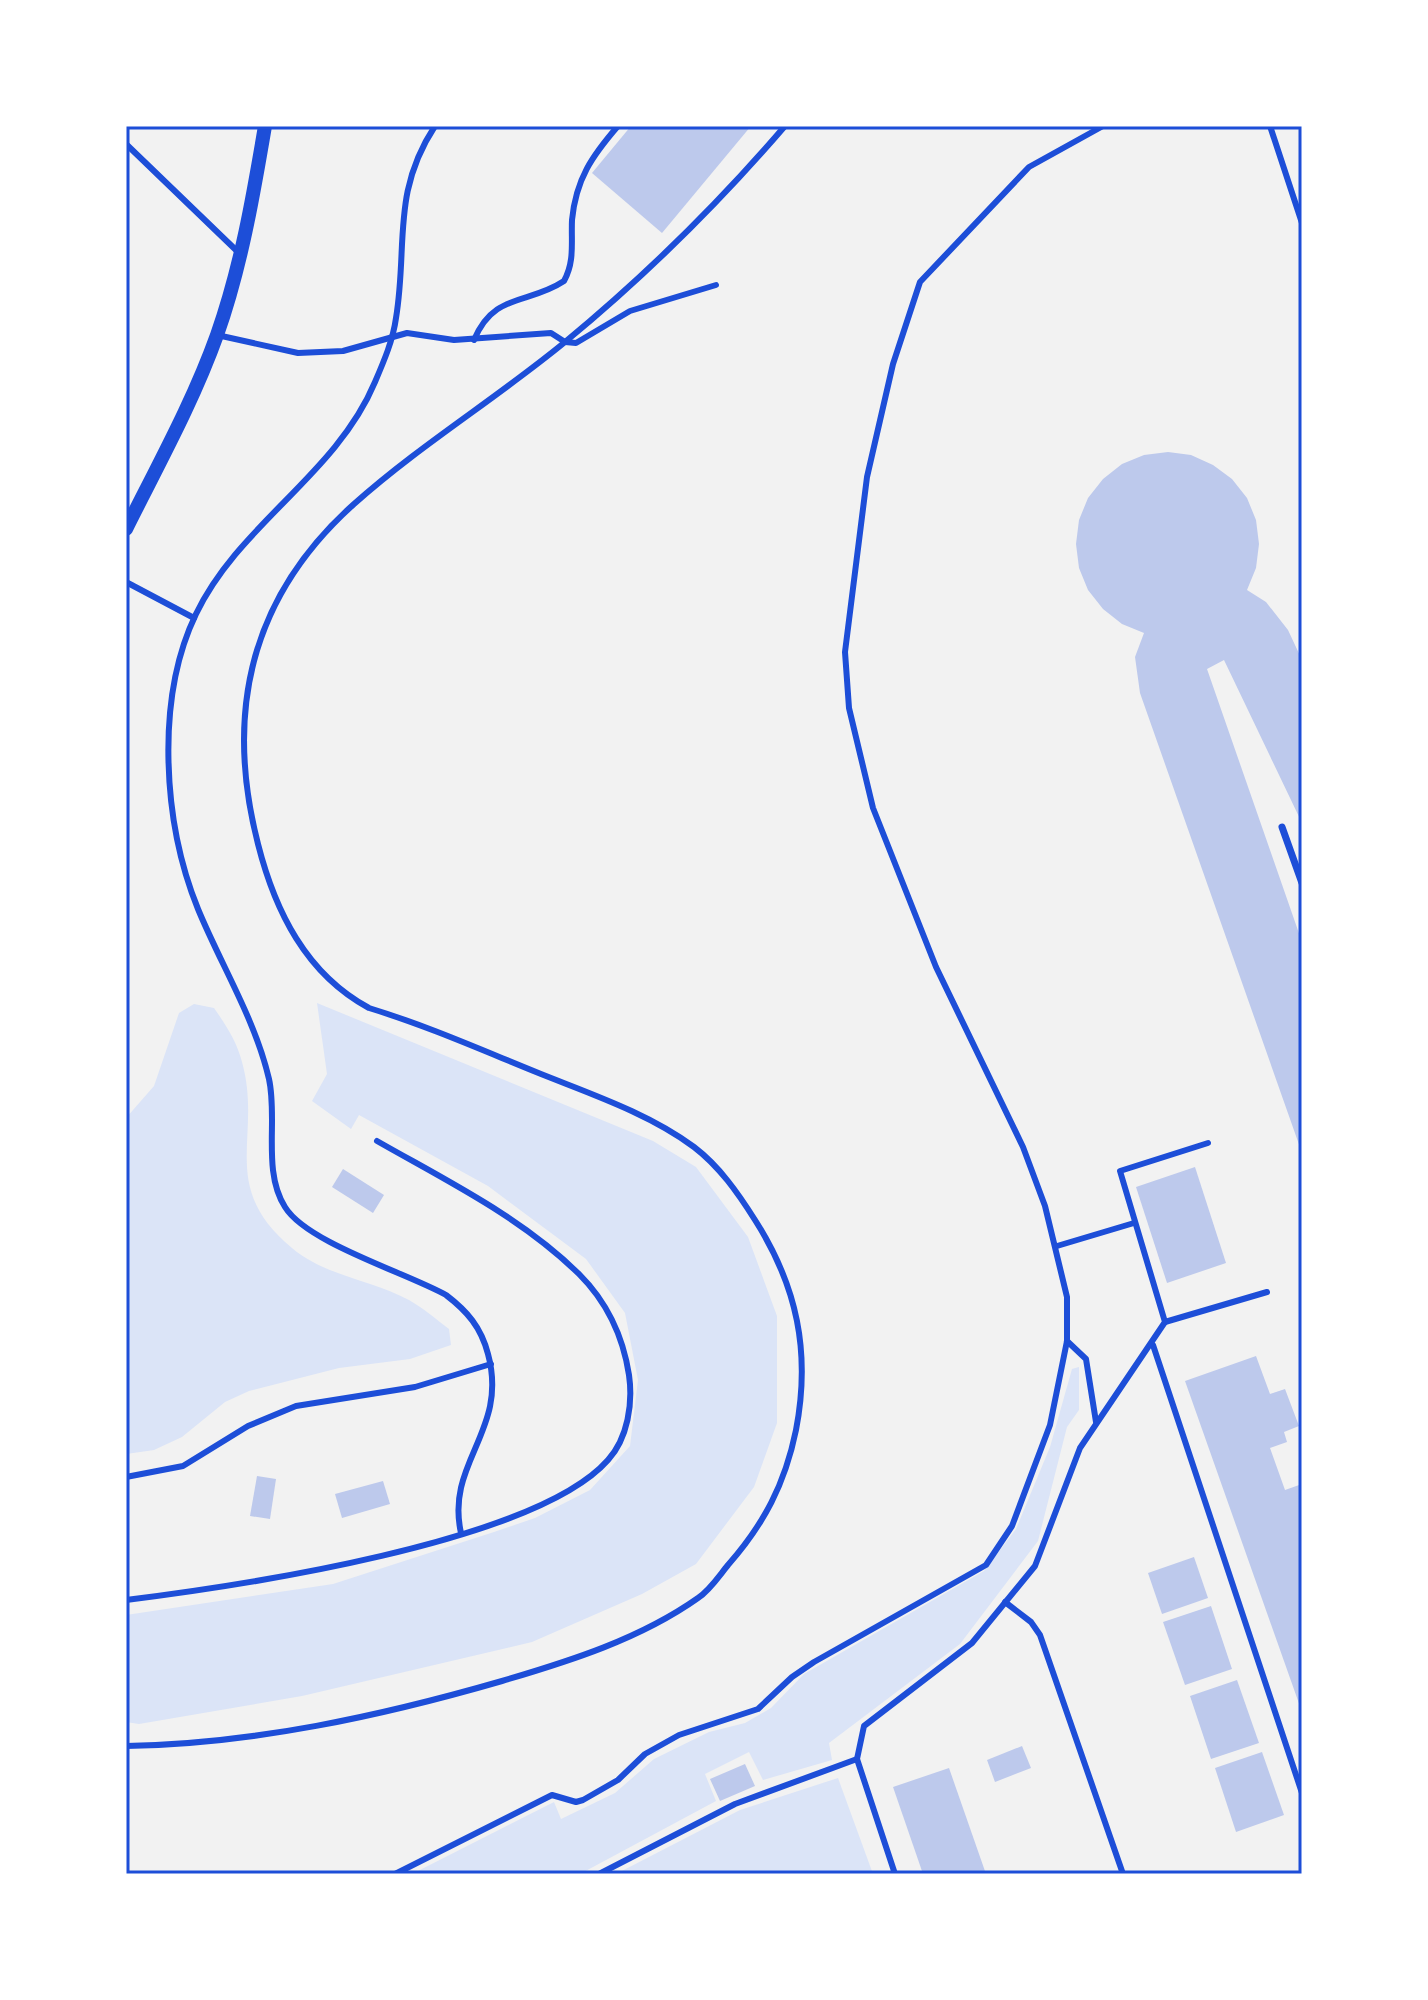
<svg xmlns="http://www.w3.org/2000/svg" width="1428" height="2000" font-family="Inter,sans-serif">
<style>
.green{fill:#dbe4f7}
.building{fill:#bdc9ec}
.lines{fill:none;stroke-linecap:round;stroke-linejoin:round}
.service{stroke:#1d4ed8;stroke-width:6}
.pedestrian{stroke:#1d4ed8;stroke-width:7}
.tertiary{stroke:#1d4ed8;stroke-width:14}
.neatline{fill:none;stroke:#1d4ed8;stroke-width:3}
</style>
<rect width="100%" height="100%" fill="#f2f2f2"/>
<g class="green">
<polygon points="317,1003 653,1141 696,1167 748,1237 777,1316 777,1423 754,1487 696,1564 642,1594 532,1642 302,1696 139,1724 126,1722 126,1615 333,1584 494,1532 535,1518 590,1490 630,1446 638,1380 625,1313 586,1259 488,1186 359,1115 351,1129 312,1101 327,1074"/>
<path d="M194 1004 214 1008C226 1025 237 1042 242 1062 263 1137 217 1186 292 1248 325 1276 372 1280 409 1300 423 1308 436 1319 449 1329L451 1345 410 1359 339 1368 249 1391 225 1402 182 1437 154 1450 126 1454V1118L154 1086 179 1013Z"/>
<polygon points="1079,1367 1079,1410 1067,1427 1038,1541 960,1644 829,1743 832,1760 763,1780 749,1752 705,1774 716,1801 580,1874 412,1874 554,1802 561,1819 615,1793 654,1759 709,1732 745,1723 771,1708 804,1674 984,1571 1016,1529 1050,1447 1072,1369"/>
<polygon points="838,1778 873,1874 616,1874 740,1810"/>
</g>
<g class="building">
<polygon points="631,126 751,126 662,233 592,173"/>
<polygon points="1168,452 1191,455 1213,465 1232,479 1247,498 1256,520 1259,544 1256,568 1247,590 1266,602 1288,630 1302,660 1302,823 1224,660 1207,669 1302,942 1302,1153 1140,693 1135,657 1144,633 1122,624 1103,609 1088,590 1079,568 1076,544 1079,520 1088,498 1103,479 1122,464 1144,455"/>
<polygon points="1195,1167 1226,1263 1167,1283 1136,1187"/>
<polygon points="343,1169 384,1195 373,1213 332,1187"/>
<polygon points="1256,1356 1270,1394 1285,1389 1299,1426 1284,1432 1287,1442 1270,1448 1285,1490 1302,1484 1302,1712 1185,1381"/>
<polygon points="257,1476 276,1479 270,1519 250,1516"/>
<polygon points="383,1481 390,1504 342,1518 335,1494"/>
<polygon points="1194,1557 1208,1598 1162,1614 1148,1573"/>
<polygon points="1211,1606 1232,1669 1185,1685 1163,1622"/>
<polygon points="1237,1680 1259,1743 1211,1759 1190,1696"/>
<polygon points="1022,1746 1031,1768 995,1782 987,1760"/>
<polygon points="1262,1752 1284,1815 1236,1832 1215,1768"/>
<polygon points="745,1764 755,1786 720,1801 710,1779"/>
<polygon points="949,1768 986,1874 923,1874 893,1787"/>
</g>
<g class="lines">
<g class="service">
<path d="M435 126C391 193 408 246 396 318 393 340 384 361 375 382 336 475 239 524 196 614 155 699 163 823 198 909 221 965 255 1019 269 1079 278 1119 262 1171 285 1207 307 1243 407 1273 446 1295 467 1311 481 1327 488 1354 509 1431 445 1462 461 1533"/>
<polyline points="1270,126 1302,223"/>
<polyline points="126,144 238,252"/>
<polyline points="217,335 298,353 343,351 407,333 454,340 551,333 565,342 576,343 630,311 716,285"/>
<path d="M474 340C494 292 528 305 564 281 575 261 571 242 572 220 576 179 592 156 618 126"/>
<polyline points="126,582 194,618"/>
<polyline points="1057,1246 1134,1223"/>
<polyline points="1165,1322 1267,1292"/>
<polyline points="1067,1341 1086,1359 1096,1422"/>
<polyline points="1153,1345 1302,1793"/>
<polyline points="126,1477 183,1466 248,1426 296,1406 415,1387 491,1364"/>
<path d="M126 1600C238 1586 535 1543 608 1460 628 1438 633 1403 629 1375 623 1336 606 1301 579 1274 521 1217 447 1181 377 1141"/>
<polyline points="1005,1602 1031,1622 1040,1635 1123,1874"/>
<path d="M126 1746C253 1744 381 1716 502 1681 570 1661 640 1639 698 1598 710 1590 719 1576 728 1565 764 1524 785 1484 796 1430 811 1352 797 1286 755 1220 738 1193 719 1166 694 1147 650 1114 591 1094 541 1074 484 1051 428 1026 369 1008 306 974 275 911 258 844 224 712 250 597 354 504 420 445 497 398 565 342 645 276 718 204 785 126"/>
<polyline points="395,1874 552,1795 576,1802 583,1800 618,1780 645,1754 679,1735 758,1709 792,1677 814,1662 986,1565 1012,1526 1050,1425 1067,1341 1067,1297 1045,1206 1023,1147 936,967 873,808 849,708 845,652 867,477 893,364 920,282 1029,167 1103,126"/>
<polyline points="599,1874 735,1804 857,1759"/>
<polyline points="895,1874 857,1759 864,1726 972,1643 1035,1566 1080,1448 1165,1322 1120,1171 1208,1143"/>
</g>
<polyline class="pedestrian" points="1282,827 1302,883"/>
<path class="tertiary" d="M126 529C158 465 193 402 217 335 241 267 253 197 265 126"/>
</g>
<rect width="1428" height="2000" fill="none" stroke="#ffffff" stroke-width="256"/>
<rect x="128" y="128" width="1172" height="1744" class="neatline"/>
</svg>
